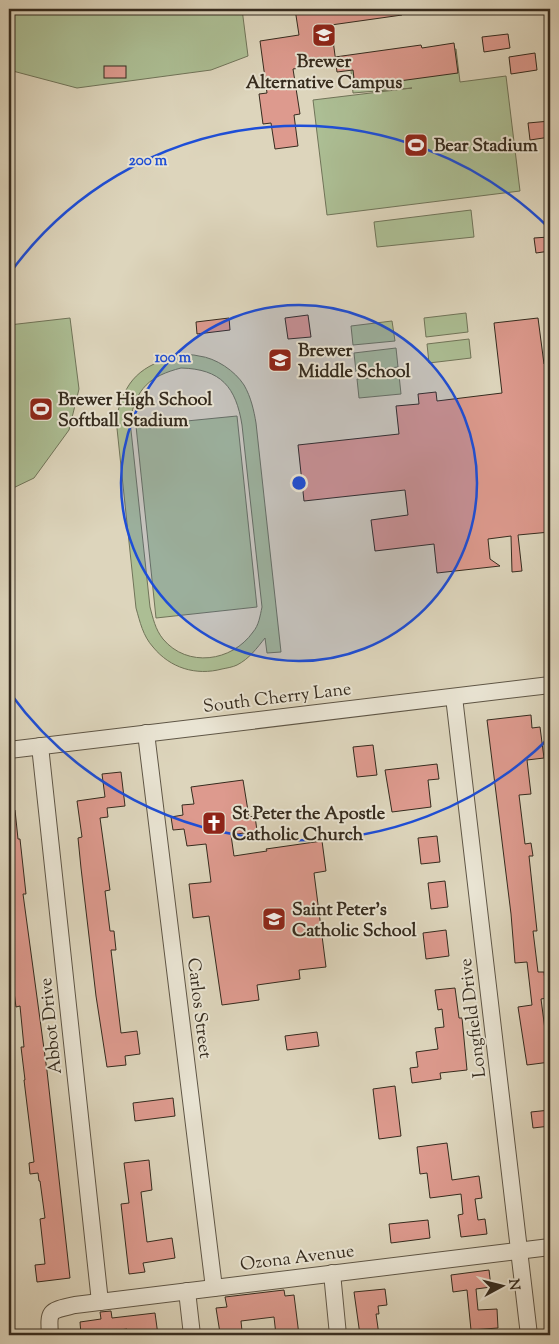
<svg xmlns="http://www.w3.org/2000/svg" width="559" height="1344" font-family="'Sorts Mill Goudy',serif">
<style>
.green{fill:#acbe94;stroke:#707459;fill-rule:evenodd}
.building{fill:#dd9a8e;stroke:#352b1e}
.lines{fill:none;stroke-linecap:round;stroke-linejoin:round}
.minor-casing{stroke:#5f5646;stroke-width:18}
.minor{stroke:#e9e4d3;stroke-width:16}
.ring{fill:none;stroke:#1d4ed8;stroke-width:2.5}
.labels{text-anchor:middle;stroke-width:4;stroke-linejoin:round;paint-order:stroke}
.poi-label{font-size:18px;font-weight:bold;fill:#352b1e;stroke:#e9e4d3;text-anchor:start}
.street-label{font-size:18px;fill:#352b1e;stroke:#e9e4d3}
.centre{fill:#1d4ed8;stroke:#e9e4d3;stroke-width:2.5}
.ring-label{font-size:15px;text-anchor:middle;font-weight:bold;fill:#1d4ed8;stroke:#e9e4d3;stroke-width:4;stroke-linejoin:round;paint-order:stroke}
</style>
<rect width="100%" height="100%" fill="#ddd5bc"/>
<filter id="stains"><feTurbulence type="fractalNoise" baseFrequency=".004" numOctaves="4"/><feColorMatrix values="0 0 0 0 .2 0 0 0 0 .09 0 0 0 0 .02 0 0 0 .5 -.17"/></filter>
<radialGradient id="worn" r=".72"><stop offset=".6" stop-color="#630" stop-opacity="0"/><stop offset="1" stop-color="#630" stop-opacity=".3"/></radialGradient>
<g class="green">
<polygon points="9,9 242,9 248,56 211,70 77,88 9,70"/>
<polygon points="456,49 460,82 506,76 520,191 327,215 313,100 412,88 353,93 350,60"/>
<polygon points="471,210 474,237 377,247 374,222"/>
<polygon points="466,313 468,332 426,337 424,318"/>
<polygon points="70,318 79,389 69,430 34,478 9,490 9,325"/>
<polygon points="392,321 395,341 353,345 351,326"/>
<polygon points="469,339 471,358 429,363 427,344"/>
<polygon points="396,348 398,367 356,372 354,353"/>
<path d="M179 355C185 355 192 354 199 356 216 358 235 371 244 385 251 397 254 411 256 423L281 652 267 653 265 638C257 648 249 659 237 665 233 667 227 668 222 669 196 676 170 668 153 647 143 636 140 622 136 608L116 419C125 379 140 366 179 355ZM181 368C221 369 236 387 242 425L262 607C260 616 259 625 253 632 232 662 187 668 163 639 155 629 153 618 150 607L130 421C136 388 150 376 181 368Z"/>
<polygon points="399,375 401,394 359,398 357,379"/>
<polygon points="237,416 257,607 156,618 136,426"/>
</g>
<g class="building">
<polygon points="295,9 402,9 402,15 331,25 336,63 293,69 300,114 294,115 298,146 275,149 271,123 263,124 259,94 267,93 260,41 299,35"/>
<polygon points="508,34 510,48 484,52 482,37"/>
<polygon points="454,43 458,73 355,87 353,70 337,72 335,57 421,45 422,48"/>
<polygon points="535,53 537,70 511,74 509,57"/>
<rect x="104" y="66" width="22" height="12"/>
<polygon points="550,121 550,137 530,140 528,123"/>
<polygon points="549,237 550,251 536,253 534,238"/>
<polygon points="308,315 311,337 288,339 285,318"/>
<polygon points="229,318 230,330 197,334 196,322"/>
<polygon points="538,318 544,364 550,363 550,532 518,535 522,571 512,572 511,536 488,539 490,559 500,566 437,573 434,544 375,551 371,520 408,515 405,490 304,501 298,445 399,434 396,406 419,404 418,394 436,392 437,401 502,393 494,323"/>
<polygon points="531,715 532,728 540,727 544,758 527,760 531,794 519,795 525,844 531,843 533,856 529,856 537,931 533,931 538,972 544,972 547,998 541,999 547,1045 549,1045 550,1062 527,1065 518,1007 532,1005 527,962 515,963 511,914 487,720"/>
<polygon points="373,745 377,775 357,777 353,747"/>
<polygon points="437,764 439,779 428,780 431,807 392,812 385,770"/>
<polygon points="121,772 125,806 107,808 108,817 100,818 110,890 105,891 110,931 114,931 116,950 111,950 121,1033 137,1031 140,1054 125,1056 126,1065 107,1067 96,996 81,868 78,838 82,837 77,801 105,797 102,774"/>
<polygon points="243,780 249,817 255,816 257,831 231,835 234,856 267,851 266,849 322,841 326,871 314,873 326,967 299,970 300,979 257,985 259,1000 222,1005 209,916 193,918 189,884 211,882 206,844 187,846 184,829 173,830 171,817 183,815 182,805 194,804 191,787"/>
<polygon points="9,810 15,810 18,839 20,839 26,894 23,894 47,1071 70,1278 37,1282 35,1265 45,1264 40,1219 45,1218 40,1181 39,1181 38,1173 30,1174 29,1163 34,1162 24,1080 25,1080 21,1047 24,1047 20,1006 16,1007 11,970 9,970"/>
<polygon points="437,836 440,862 421,864 418,838"/>
<polygon points="445,881 448,907 431,909 428,883"/>
<polygon points="446,930 449,956 426,959 423,933"/>
<polygon points="455,988 459,1018 462,1018 467,1070 440,1073 441,1079 412,1083 410,1068 418,1067 416,1052 438,1049 435,1028 444,1027 442,1009 438,1010 435,990"/>
<polygon points="317,1032 319,1046 287,1050 285,1036"/>
<polygon points="395,1086 401,1136 379,1139 373,1089"/>
<polygon points="173,1098 175,1116 135,1121 133,1103"/>
<polygon points="550,1110 550,1126 533,1128 531,1112"/>
<polygon points="447,1143 452,1180 479,1176 482,1198 475,1199 478,1220 485,1219 487,1234 461,1237 458,1215 463,1214 461,1194 430,1198 427,1173 420,1174 417,1147"/>
<polygon points="149,1160 152,1190 141,1192 147,1242 172,1238 175,1258 143,1263 145,1272 129,1274 121,1204 129,1203 124,1163"/>
<polygon points="428,1220 430,1238 391,1243 389,1224"/>
<polygon points="489,1270 491,1287 476,1289 478,1310 497,1309 498,1328 471,1330 467,1290 453,1292 451,1275"/>
<polygon points="385,1289 387,1305 378,1306 379,1314 376,1314 379,1335 360,1335 354,1292"/>
<polygon points="284,1290 285,1296 294,1295 299,1335 276,1335 274,1317 241,1321 242,1331 220,1333 216,1308 227,1307 225,1297"/>
<polygon points="111,1311 112,1318 155,1313 158,1335 138,1335 138,1331 128,1332 127,1329 104,1332 105,1335 81,1335 80,1322 101,1319 100,1312"/>
</g>
<g class="lines">
<g class="minor-casing">
<g id="minor">
<polyline points="454,697 529,1335"/>
<polyline points="146,733 214,1288"/>
<polyline points="40,746 100,1302"/>
<polyline points="9,750 550,685"/>
<polyline points="332,1273 338,1335"/>
<polyline points="187,1291 192,1335"/>
<path d="M50 1335C48 1309 50 1311 75 1305L550 1247"/>
</g>
</g>
<use href="#minor" class="minor"/>
</g>
<circle cx="299" cy="483" r="178" fill="#1d4ed8" fill-opacity=".12"/>
<g class="ring">
<circle cx="299" cy="483" r="178"/>
<path d="M549 738A357 357 0 0 1 10 693M10 273A357 357 0 0 1 549 228"/>
</g>
<defs>
<g id="school-square" transform="scale(1.25)"><rect x="-9" y="-9" width="18" height="18" rx="4" fill="#8f2418" stroke="#e9e4d3"/><path d="M0-5L7-2L0 1L-7-2ZM-4 1L0 2.5L4 1V4Q0 6-4 4Z" fill="#fff"/></g>
<g id="stadium-square" transform="scale(1.25)"><rect x="-9" y="-9" width="18" height="18" rx="4" fill="#8f2418" stroke="#e9e4d3"/><path d="M0-5a6.5 5 0 1 0 0 10a6.5 5 0 1 0 0-10ZM-3.5-1.8h7v3.6h-7Z" fill="#fff"/></g>
<g id="church-square" transform="scale(1.25)"><rect x="-9" y="-9" width="18" height="18" rx="4" fill="#8f2418" stroke="#e9e4d3"/><path d="M-1.2-6h2.4v3.5h3.3v2.4h-3.3V6h-2.4V-.1h-3.3v-2.4h3.3Z" fill="#fff"/></g>
</defs>
<g fill-rule="evenodd">
<use href="#school-square" x="324" y="35"/>
<use href="#stadium-square" x="416" y="145"/>
<use href="#school-square" x="280" y="360"/>
<use href="#stadium-square" x="41" y="409"/>
<use href="#church-square" x="214" y="823"/>
<use href="#school-square" x="274" y="919"/>
</g>
<g class="labels">
<g class="poi-label">
<text x="324" y="67" text-anchor="middle">Brewer<tspan x="324" dy="21">Alternative Campus</tspan></text>
<text x="434" y="151">Bear Stadium</text>
<text x="298" y="356">Brewer<tspan x="298" dy="21">Middle School</tspan></text>
<text x="58" y="405">Brewer High School<tspan x="58" dy="21">Softball Stadium</tspan></text>
<text x="232" y="819">St Peter the Apostle<tspan x="232" dy="21">Catholic Church</tspan></text>
<text x="292" y="915">Saint Peter's<tspan x="292" dy="21">Catholic School</tspan></text>
</g>
<g class="street-label">
<text transform="translate(277 697) rotate(-7)" y="6">South Cherry Lane</text>
<text transform="translate(200 1008) rotate(83)" y="6">Carlos Street</text>
<text transform="translate(472 1018) rotate(-97)" y="6">Longfield Drive</text>
<text transform="translate(50 1026) rotate(-96)" y="6">Abbot Drive</text>
<text transform="translate(297 1257) rotate(-7)" y="6">Ozona Avenue</text>
</g>
</g>
<circle cx="299" cy="483" r="8" class="centre"/>
<g class="ring-label">
<text x="148" y="165">200 m</text>
<text x="173" y="362">100 m</text>
</g>
<rect width="559" height="1344" fill="none" stroke="#ddd5bc" stroke-width="30"/>
<rect x="10" y="10" width="539" height="1324" fill="none" stroke="#352b1e" stroke-width="2.5"/>
<rect x="15" y="15" width="529" height="1314" fill="none" stroke="#352b1e"/>
<g transform="translate(502 1286) rotate(83)" stroke="#e9e4d3" stroke-width="4" paint-order="stroke">
<path d="M0-4L9 19L0 12L-9 19Z" fill="#352b1e"/>
<text y="-8" font-size="14" font-weight="bold" text-anchor="middle" fill="#352b1e">N</text>
</g>
<rect width="100%" height="100%" filter="url(#stains)"/>
<rect width="100%" height="100%" fill="url(#worn)"/>
</svg>
